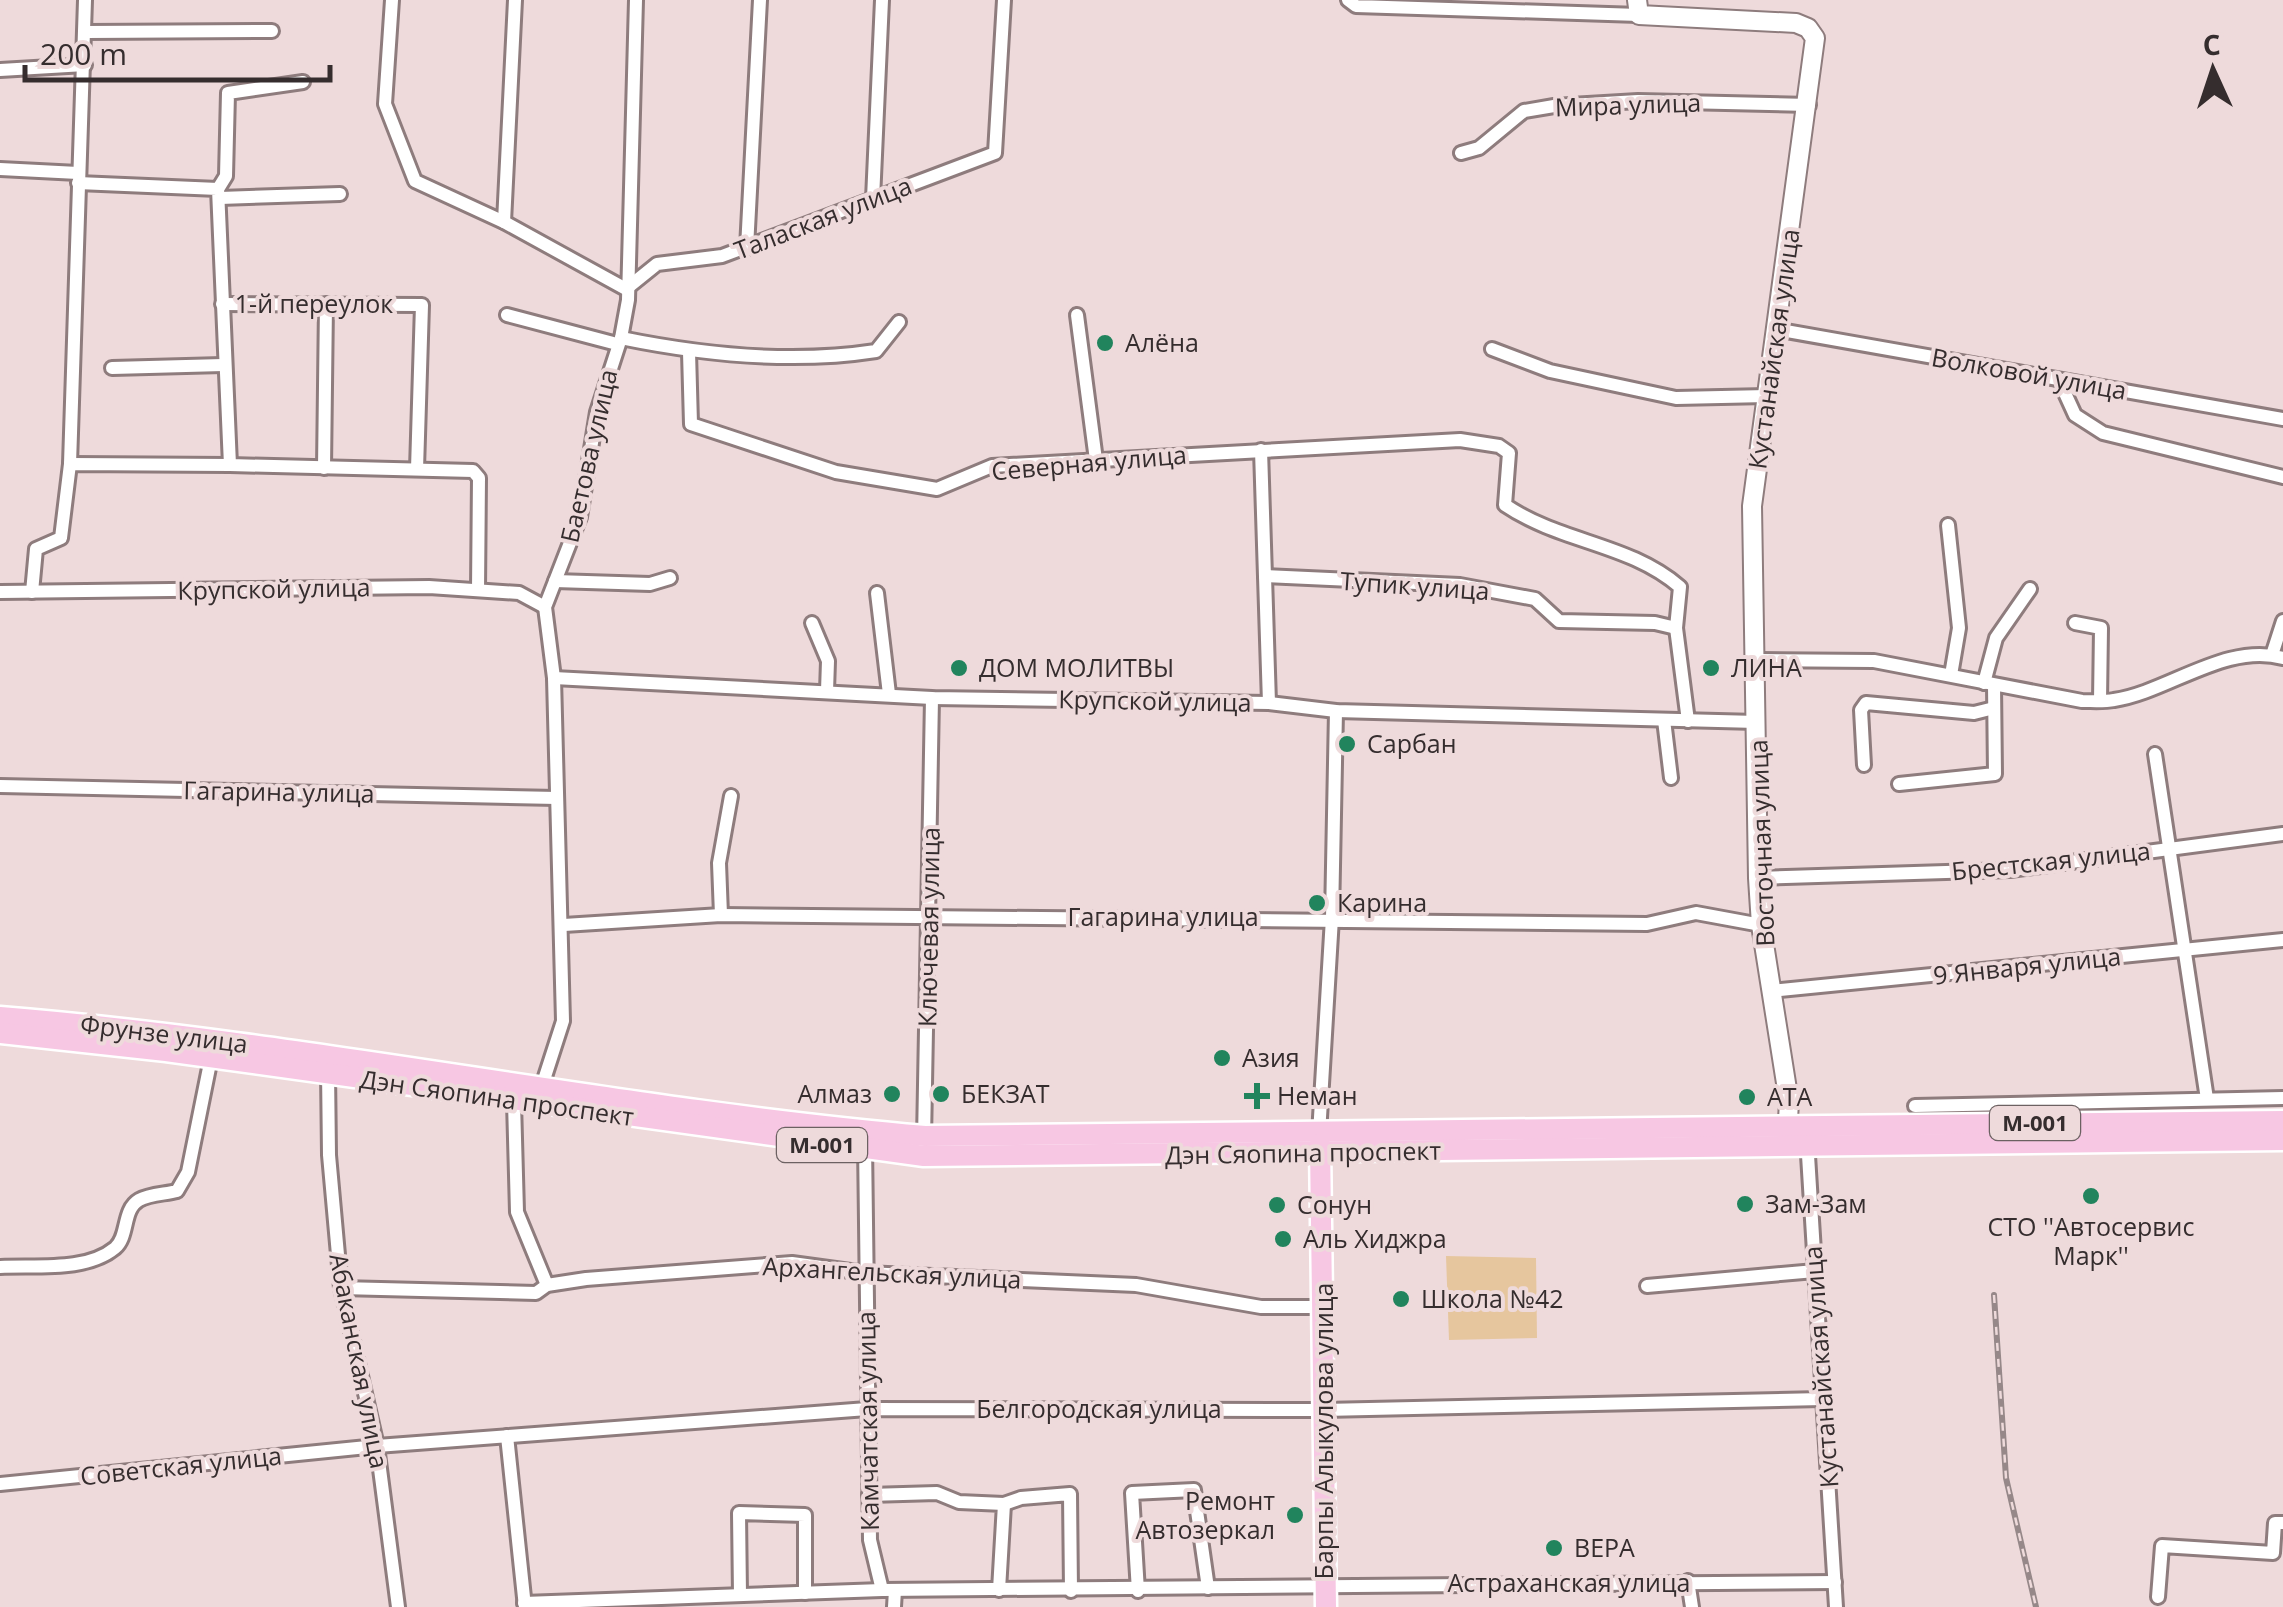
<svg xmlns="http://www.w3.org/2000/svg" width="2283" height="1607" font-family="'Open Sans',sans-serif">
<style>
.green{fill:#e6c69e}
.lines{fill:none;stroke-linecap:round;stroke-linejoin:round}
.street-casing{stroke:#8e7c7d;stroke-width:18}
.secondary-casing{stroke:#8e7c7d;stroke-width:22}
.primary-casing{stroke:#fff;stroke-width:25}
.street{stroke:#fff;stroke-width:12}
.secondary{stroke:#fff;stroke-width:18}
.primary{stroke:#f7c7e3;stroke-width:20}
.rail-casing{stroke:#968889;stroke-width:6}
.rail{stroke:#eedadb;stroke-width:2.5;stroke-dasharray:8;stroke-linecap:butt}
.poi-dot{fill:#21845d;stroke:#eedadb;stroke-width:4}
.labels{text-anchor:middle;stroke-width:8;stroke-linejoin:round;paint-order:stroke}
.shield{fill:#eedadb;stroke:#6c6162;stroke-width:2.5}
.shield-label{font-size:22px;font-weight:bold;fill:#352d2e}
.street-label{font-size:25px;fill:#352d2e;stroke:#eedadb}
.poi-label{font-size:25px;fill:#352d2e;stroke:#eedadb;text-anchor:start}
</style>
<rect width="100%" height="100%" fill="#eedadb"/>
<polygon class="green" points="1446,1256 1536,1258 1537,1338 1449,1340"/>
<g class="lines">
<g class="street-casing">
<g id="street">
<polyline points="392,0 385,104 415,181 504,222 626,289 657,264 722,256 995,153 1004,0"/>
<polyline points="1348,0 1356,6 1639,15"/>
<polyline points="86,32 272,31"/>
<polyline points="0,70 85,65"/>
<polyline points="1461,153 1479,148 1524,111 1554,106 1638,101 1809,105"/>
<polyline points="0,169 78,173"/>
<polyline points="78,183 218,189 230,465 473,471 479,478 478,590"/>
<polyline points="218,189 226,176 228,93 303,82"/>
<polyline points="220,198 340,194"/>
<polyline points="873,199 882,0"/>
<polyline points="504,222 515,0"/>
<polyline points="747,248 760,0"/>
<polyline points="222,304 422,305 417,469"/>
<polyline points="507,315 617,344"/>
<polyline points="1077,315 1096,460"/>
<polyline points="1775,329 2283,419"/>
<path d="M621 338C704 355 792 364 876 351L899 322"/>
<polyline points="1492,349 1550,371 1676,398 1767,396"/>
<path d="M689 352 691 424 836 472 937 489 992 466 1460 440 1499 446 1509 453 1505 505C1561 543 1629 543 1680 587L1676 628 1688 721"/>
<polyline points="112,368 223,365"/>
<polyline points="2059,380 2075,415 2103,433 2283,477"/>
<polyline points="1261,450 1269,703"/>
<polyline points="70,464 85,0"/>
<polyline points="324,468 326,304"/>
<polyline points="1948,525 1959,628 1951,675"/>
<polyline points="1265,576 1460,585 1535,599 1559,621 1655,623 1676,628"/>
<polyline points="555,581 650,584 670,578"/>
<polyline points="0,592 429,587 519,593 545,607"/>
<polyline points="32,592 36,549 61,538 70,464 230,465"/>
<polyline points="877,593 889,694"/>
<polyline points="812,623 828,661 827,691"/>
<polyline points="2075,623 2101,628 2100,701"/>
<polyline points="2272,655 2283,621"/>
<path d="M1758 660 1874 661 2082 701C2093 701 2104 702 2114 700 2168 692 2226 642 2283 658"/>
<polyline points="554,678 932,698 1269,703 1336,711 1757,722"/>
<polyline points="1984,683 1996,638 2030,589"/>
<polyline points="1664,720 1671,778"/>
<polyline points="2155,754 2207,1099"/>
<polyline points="1864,765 1861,710 1866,703 1974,713 1994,708"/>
<polyline points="1899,784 1995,774 1994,685"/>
<polyline points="0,786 557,798"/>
<polyline points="1758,878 2010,870 2283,834"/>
<polyline points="721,915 719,863 731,796"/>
<polyline points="564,925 721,915 1647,924 1696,913 1761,925"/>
<polyline points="1771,991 2283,940"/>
<polyline points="328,1071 329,1155 341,1288 377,1446 398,1607"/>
<polyline points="542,1086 563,1021 554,678 545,607 580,517 597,412 621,338 628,300 636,0"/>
<polyline points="514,1102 517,1212 547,1285"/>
<polyline points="1915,1106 2283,1098"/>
<polyline points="1319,1134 1332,918 1336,711"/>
<polyline points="1807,1139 1836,1607"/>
<polyline points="924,1140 932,698"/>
<polyline points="865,1143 870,1540 882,1590"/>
<path d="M0 1267C36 1265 86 1272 115 1248 129 1236 122 1210 139 1200 149 1194 166 1194 177 1191L188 1172 211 1058"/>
<polyline points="1647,1286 1815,1271"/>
<polyline points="341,1288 536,1293 547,1285 586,1279 792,1263 865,1273 1136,1285 1261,1307 1324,1307"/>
<polyline points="507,1436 525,1607"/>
<polyline points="0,1484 377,1446 867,1409 1324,1410 1822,1399"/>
<polyline points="869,1495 937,1493 959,1502 1004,1504 999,1590"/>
<polyline points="1004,1504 1021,1498 1070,1494 1071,1591"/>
<polyline points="1688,1581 1692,1607"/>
<polyline points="1138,1591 1132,1493 1194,1490 1208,1588"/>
<polyline points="740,1595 739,1513 805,1515 805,1593"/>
<polyline points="2158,1597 2162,1546 2273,1553 2275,1523 2283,1523"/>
<polyline points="524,1603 882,1590 1835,1582"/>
<polyline points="894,1607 895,1590"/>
</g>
</g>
<g class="secondary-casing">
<polyline id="secondary" points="1637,0 1639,15 1796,23 1808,28 1815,38 1752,506 1758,878 1761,925 1789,1102 1787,1137"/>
</g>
<g class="primary-casing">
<g id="primary">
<path d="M0 1017C310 1042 615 1109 925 1136L2283 1121"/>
<polyline points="0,1033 166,1051 924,1156 2283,1140"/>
<polyline points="1320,1144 1326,1607"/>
</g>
</g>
<use href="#street" class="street"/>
<use href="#secondary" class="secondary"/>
<use href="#primary" class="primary"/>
<g class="rail-casing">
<polyline id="rail" points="1994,1295 2006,1478 2036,1607"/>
</g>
<use href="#rail" class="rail"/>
</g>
<g class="poi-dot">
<circle cx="1105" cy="343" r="10"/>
<circle cx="959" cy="668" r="10"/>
<circle cx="1711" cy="668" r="10"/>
<circle cx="1347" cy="744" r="10"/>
<circle cx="1317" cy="903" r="10"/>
<circle cx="1222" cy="1058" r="10"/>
<circle cx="892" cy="1094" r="10"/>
<circle cx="941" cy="1094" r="10"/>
<path d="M1252 1081h10v10h10v10h-10v10h-10v-10h-10v-10h10z"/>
<circle cx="1747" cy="1097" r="10"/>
<circle cx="2091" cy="1196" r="10"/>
<circle cx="1745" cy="1204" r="10"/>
<circle cx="1277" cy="1205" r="10"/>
<circle cx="1283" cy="1239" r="10"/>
<circle cx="1401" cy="1299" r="10"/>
<circle cx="1295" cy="1515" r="10"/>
<circle cx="1554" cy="1548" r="10"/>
</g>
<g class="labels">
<g class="shield">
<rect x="1990" y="1106" width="90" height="34" rx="8"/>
<rect x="777" y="1128" width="90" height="34" rx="8"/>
</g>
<g class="shield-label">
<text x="2035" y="1131">M-001</text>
<text x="822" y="1153">M-001</text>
</g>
<g class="street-label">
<text transform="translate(1628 105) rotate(-2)" y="9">Мира улица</text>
<text transform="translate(823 218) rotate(-21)" y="9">Талаская улица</text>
<text x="314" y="313">1-й переулок</text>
<text transform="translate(1774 349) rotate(-82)" y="9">Кустанайская улица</text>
<text transform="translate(2029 374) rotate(10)" y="9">Волковой улица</text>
<text transform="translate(589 456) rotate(-77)" y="9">Баетова улица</text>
<text transform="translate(1089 463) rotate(-5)" y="9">Северная улица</text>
<text transform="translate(1415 586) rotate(4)" y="9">Тупик улица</text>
<text transform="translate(274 589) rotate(-1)" y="9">Крупской улица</text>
<text transform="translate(1155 701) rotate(1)" y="9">Крупской улица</text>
<text transform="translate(279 792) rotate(1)" y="9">Гагарина улица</text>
<text transform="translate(1762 843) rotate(-92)" y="9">Восточная улица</text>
<text transform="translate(2051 861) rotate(-6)" y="9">Брестская улица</text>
<text x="1163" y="926">Гагарина улица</text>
<text transform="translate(929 927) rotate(-89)" y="9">Ключевая улица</text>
<text transform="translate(2027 966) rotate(-6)" y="9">9 Января улица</text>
<text transform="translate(164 1034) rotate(7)" y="9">Фрунзе улица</text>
<text transform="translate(497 1098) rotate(8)" y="9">Дэн Сяопина проспект</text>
<text transform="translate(1303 1153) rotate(-1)" y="9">Дэн Сяопина проспект</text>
<text transform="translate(892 1273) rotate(3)" y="9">Архангельская улица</text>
<text transform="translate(359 1361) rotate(79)" y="9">Абаканская улица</text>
<text transform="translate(1821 1367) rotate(-94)" y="9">Кустанайская улица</text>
<text x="1099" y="1418">Белгородская улица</text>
<text transform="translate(868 1421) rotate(-91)" y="9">Камчатская улица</text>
<text transform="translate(1324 1431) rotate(-90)" y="9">Барпы Алыкулова улица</text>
<text transform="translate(181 1466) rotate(-6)" y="9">Советская улица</text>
<text x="1569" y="1592">Астраханская улица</text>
</g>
<g class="poi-label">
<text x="1125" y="352">Алёна</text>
<text x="979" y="677">ДОМ МОЛИТВЫ</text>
<text x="1731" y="677">ЛИНА</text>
<text x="1367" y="753">Сарбан</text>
<text x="1337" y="912">Карина</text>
<text x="1242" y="1067">Азия</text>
<text x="872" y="1103" text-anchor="end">Алмаз</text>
<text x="961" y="1103">БЕКЗАТ</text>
<text x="1277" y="1105">Неман</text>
<text x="1767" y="1106">АТА</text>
<text x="1765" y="1213">Зам-Зам</text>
<text x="1297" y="1214">Сонун</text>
<text x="2091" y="1236" text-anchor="middle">СТО ''Автосервис<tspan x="2091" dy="29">Марк''</tspan></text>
<text x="1303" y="1248">Аль Хиджра</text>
<text x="1421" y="1308">Школа №42</text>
<text x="1275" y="1510" text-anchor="end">Ремонт<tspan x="1275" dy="29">Автозеркал</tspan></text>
<text x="1574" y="1557">ВЕРА</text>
</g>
</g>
<g transform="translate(2213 70) rotate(357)" stroke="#eedadb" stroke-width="8" paint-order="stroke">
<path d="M0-8L18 38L0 25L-18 38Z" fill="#352d2e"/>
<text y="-15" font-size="28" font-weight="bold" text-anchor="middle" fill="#352d2e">С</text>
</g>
<path d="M25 65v15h305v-15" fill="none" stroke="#352d2e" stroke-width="5"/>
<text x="40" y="65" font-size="30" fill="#352d2e" stroke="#eedadb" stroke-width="8" paint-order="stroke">200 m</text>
</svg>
